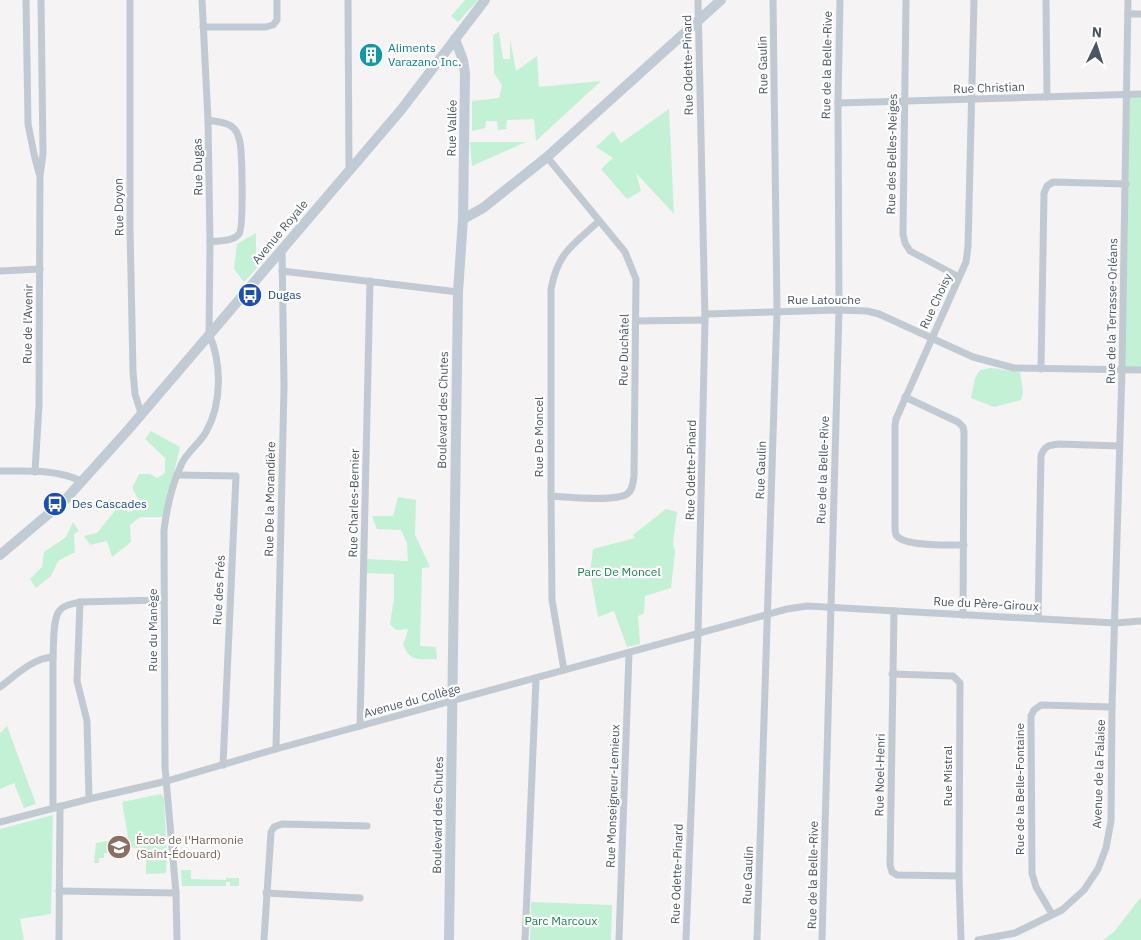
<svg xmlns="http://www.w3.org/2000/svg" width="1141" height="940" font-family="'IBM Plex Sans',sans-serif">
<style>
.green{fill:#c3f1d5}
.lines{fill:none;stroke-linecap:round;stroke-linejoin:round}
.street{stroke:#c1cad2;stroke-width:7}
.secondary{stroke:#c1cbd6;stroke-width:10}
.labels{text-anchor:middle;stroke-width:4.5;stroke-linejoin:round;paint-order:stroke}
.culture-label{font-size:12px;fill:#0d838f;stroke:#fff;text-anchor:start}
.street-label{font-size:12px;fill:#4a5661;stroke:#fff}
.transit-label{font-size:12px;fill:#164399;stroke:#fff;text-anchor:start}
.park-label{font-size:12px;fill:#17864f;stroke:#fff}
.education-label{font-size:12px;fill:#785e54;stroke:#fff;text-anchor:start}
</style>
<rect width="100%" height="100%" fill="#f5f3f3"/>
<g class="green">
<polygon points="465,0 478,0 458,22 451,16"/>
<polygon points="499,32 503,59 510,59 510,39 516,71 537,56 539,87 601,81 536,141 534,119 507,120 506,129 498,130 497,121 486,121 485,128 472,131 472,101 499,98 502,85 494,73 493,35"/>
<polygon points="1141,94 1141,370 1122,370 1126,95"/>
<polygon points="669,109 674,214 636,173 641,191 627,199 601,169 613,158 596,147 613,131 621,143"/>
<polygon points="470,142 526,142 472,166"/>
<polygon points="256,233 256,256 264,260 244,282 234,269 237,244"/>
<polygon points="991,368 1020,372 1023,392 1021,400 994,407 971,398 975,378 980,370"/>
<polygon points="151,431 180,447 164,517 140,517 130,525 131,542 112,557 107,541 90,545 84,536 97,533 122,502 128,512 143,507 132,488 139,474 150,474 157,478 165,473 165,458 145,439"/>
<path d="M398 497 416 500 415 535 430 567 422 568 420 646 436 647 437 659C420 659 410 663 403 644L406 637 408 629 396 630 390 624 394 599V574L364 573 366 559 408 561 407 543 401 530 377 529 372 516H393Z"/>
<polygon points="666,509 677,512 673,543 675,552 671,588 645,596 644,613 638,616 640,644 627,647 614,611 598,617 590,573 593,549 635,538 633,535"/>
<polygon points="73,522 79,531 74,534 75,552 58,561 51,576 36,588 30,579 42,567 44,552 66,537"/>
<polygon points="7,726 36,804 24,808 14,783 0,789 0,733"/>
<polygon points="161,794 164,798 167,856 166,873 146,874 146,848 116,847 116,853 104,853 104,858 99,858 99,863 94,863 96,843 128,837 122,802"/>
<polygon points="53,815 51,914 20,919 24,940 0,940 0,829"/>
<polygon points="181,870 191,870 191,879 226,880 226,878 239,878 239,886 230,886 230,882 226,882 226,886 182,886"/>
<polygon points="1141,897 1141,940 1103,940 1114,932"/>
<polygon points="531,902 612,905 611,940 530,940"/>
</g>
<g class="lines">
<g class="street">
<polyline points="26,0 28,124 34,154 39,173"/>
<polyline points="130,0 130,229 133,372 135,394 141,413"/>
<polyline points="348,0 349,169"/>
<polyline points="906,0 903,234 905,243 910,251 959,277"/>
<polyline points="1046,0 1047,97"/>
<polyline points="1128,14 1141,14"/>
<polyline points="203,27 266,27 273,25 277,20 277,0"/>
<polyline points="838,103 1141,94"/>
<path d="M208 120C218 122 230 122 236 131 238 134 239 139 240 142 242 153 244 228 239 234 233 242 219 240 210 242"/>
<path d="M547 157 625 252 636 279 634 476C633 482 633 490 627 494 615 502 566 497 551 496"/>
<polyline points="0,271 40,269"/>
<polyline points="282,271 458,292"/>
<polyline points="705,314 839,310 867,311 879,314 973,357 1014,368 1141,370"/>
<polyline points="636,321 705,320"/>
<polyline points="1041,369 1044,193 1047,186 1053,182 1126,184"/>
<polyline points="905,397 958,422 963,427 964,432 963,615"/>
<path d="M0 471C27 471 57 469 81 481"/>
<polyline points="35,472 39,405 40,176 43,154 41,0"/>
<polyline points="177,475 236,476 223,765"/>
<path d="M964 545C949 545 904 547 896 535 895 532 895 529 895 527V426L896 419 966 262 968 247 974 0"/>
<polyline points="80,602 77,681 87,721 89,799"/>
<polyline points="894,611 890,865 892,872 897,875 959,876"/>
<path d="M1038 619 1041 456C1044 446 1049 445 1059 444L1119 446"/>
<path d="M564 670 552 600 551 496V289C558 252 573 245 599 221"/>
<polyline points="892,674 953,676 960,683 959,876 961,940"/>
<path d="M0 687C16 675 33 658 53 657 54 645 52 616 61 609 66 604 73 604 80 602L164 600"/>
<polyline points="360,726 370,281"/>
<polyline points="276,749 284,386 282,250"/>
<polyline points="53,808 53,657"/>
<polyline points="0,822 89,799 167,781 276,749 787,609 807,606 1115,623 1141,621"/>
<polyline points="59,891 176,893"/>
<polyline points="266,893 360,898"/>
<polyline points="1052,914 1036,887 1032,873 1031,716 1034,710 1041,705 1112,707"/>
<polyline points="59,940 60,806"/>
<path d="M177 940 176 893 165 767 164 530C167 506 172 484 182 463 188 451 200 443 206 432 222 404 222 363 209 334L210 242 208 120 202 0"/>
<polyline points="264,940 271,832 274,827 282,824 367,826"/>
<polyline points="525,940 536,679"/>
<polyline points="619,940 629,653"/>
<polyline points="686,940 698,633 705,320 698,0"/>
<polyline points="757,940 777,311 773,0"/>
<polyline points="822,940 839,310 838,103 840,0"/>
<polyline points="978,940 1015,933 1062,910 1084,890 1098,869 1106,848 1111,821 1112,707 1122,370 1128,0"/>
</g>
<g class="secondary">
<polyline points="463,219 483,208 547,157 721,0"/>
<polyline points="0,555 65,500 128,430 401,110 485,0"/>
<polyline points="449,940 458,292 463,219 465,74 463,60 455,39"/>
</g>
</g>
<defs>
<g id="building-disc" transform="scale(1.25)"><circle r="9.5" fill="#0f9aa8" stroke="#fff"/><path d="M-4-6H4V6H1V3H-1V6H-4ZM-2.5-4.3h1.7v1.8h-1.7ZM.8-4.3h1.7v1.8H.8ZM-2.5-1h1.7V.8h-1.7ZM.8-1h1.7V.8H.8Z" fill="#fff"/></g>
<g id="bus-disc" transform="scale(1.25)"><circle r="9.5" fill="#1a4fb4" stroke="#fff"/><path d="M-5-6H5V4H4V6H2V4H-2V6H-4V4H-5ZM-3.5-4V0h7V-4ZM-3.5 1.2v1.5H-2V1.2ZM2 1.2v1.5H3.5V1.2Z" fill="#fff"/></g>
<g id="school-disc" transform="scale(1.25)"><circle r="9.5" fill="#8d6e63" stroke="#fff"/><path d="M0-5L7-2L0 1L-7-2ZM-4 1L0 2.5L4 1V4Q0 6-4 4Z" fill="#fff"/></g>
</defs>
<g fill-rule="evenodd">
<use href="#building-disc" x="371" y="55"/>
<use href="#bus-disc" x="250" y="295"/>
<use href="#bus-disc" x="55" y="504"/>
<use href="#school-disc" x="119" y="847"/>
</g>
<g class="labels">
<g class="culture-label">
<text x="388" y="52">Aliments<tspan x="388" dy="14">Varazano Inc.</tspan></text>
</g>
<g class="street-label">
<text transform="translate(688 65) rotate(-91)" y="4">Rue Odette-Pinard</text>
<text transform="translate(763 65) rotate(-91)" y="4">Rue Gaulin</text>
<text transform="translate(827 65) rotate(-89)" y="4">Rue de la Belle-Rive</text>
<text transform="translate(989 88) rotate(-2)" y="4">Rue Christian</text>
<text transform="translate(452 128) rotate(-89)" y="4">Rue Vallée</text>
<text transform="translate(892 154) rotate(-89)" y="4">Rue des Belles-Neiges</text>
<text transform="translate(198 167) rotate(-91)" y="4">Rue Dugas</text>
<text transform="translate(119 207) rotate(-91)" y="4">Rue Doyon</text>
<text transform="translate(280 232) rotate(-50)" y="4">Avenue Royale</text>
<text x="824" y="304">Rue Latouche</text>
<text transform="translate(936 301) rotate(-65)" y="4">Rue Choisy</text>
<text transform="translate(1112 311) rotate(-89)" y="4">Rue de la Terrasse-Orléans</text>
<text transform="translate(28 324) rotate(-89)" y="4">Rue de l'Avenir</text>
<text transform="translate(624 350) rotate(-89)" y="4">Rue Duchâtel</text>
<text transform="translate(443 410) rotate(-89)" y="4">Boulevard des Chutes</text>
<text transform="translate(539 437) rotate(-90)" y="4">Rue De Moncel</text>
<text transform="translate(691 470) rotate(-89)" y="4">Rue Odette-Pinard</text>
<text transform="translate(761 470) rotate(-88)" y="4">Rue Gaulin</text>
<text transform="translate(823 470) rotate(-88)" y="4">Rue de la Belle-Rive</text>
<text transform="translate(270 499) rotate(-89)" y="4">Rue De la Morandière</text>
<text transform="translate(354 503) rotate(-89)" y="4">Rue Charles-Bernier</text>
<text transform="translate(219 590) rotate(-87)" y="4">Rue des Prés</text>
<text transform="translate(986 604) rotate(3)" y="4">Rue du Père-Giroux</text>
<text transform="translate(153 630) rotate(-90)" y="4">Rue du Manège</text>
<text transform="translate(412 701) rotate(-15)" y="4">Avenue du Collège</text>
<text transform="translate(1099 774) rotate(-88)" y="4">Avenue de la Falaise</text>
<text transform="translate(880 775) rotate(-89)" y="4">Rue Noel-Henri</text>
<text transform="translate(948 776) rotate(-90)" y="4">Rue Mistral</text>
<text transform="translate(1020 789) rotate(-90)" y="4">Rue de la Belle-Fontaine</text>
<text transform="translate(613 796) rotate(-88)" y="4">Rue Monseigneur-Lemieux</text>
<text transform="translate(438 815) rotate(-89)" y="4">Boulevard des Chutes</text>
<text transform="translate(677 874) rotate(-88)" y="4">Rue Odette-Pinard</text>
<text transform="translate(748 875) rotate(-88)" y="4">Rue Gaulin</text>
<text transform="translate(813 875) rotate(-89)" y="4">Rue de la Belle-Rive</text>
</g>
<g class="transit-label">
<text x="268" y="299">Dugas</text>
<text x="72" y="508">Des Cascades</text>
</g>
<g class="park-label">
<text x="619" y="576">Parc De Moncel</text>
<text x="561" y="925">Parc Marcoux</text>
</g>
<g class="education-label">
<text x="136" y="844">École de l'Harmonie<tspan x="136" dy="14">(Saint-Édouard)</tspan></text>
</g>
</g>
<g transform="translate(1096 45) rotate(4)" stroke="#ffffff" stroke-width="4" paint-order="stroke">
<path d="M0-4L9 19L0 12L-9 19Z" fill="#4a5661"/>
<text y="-8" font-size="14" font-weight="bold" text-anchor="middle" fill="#4a5661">N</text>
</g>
</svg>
